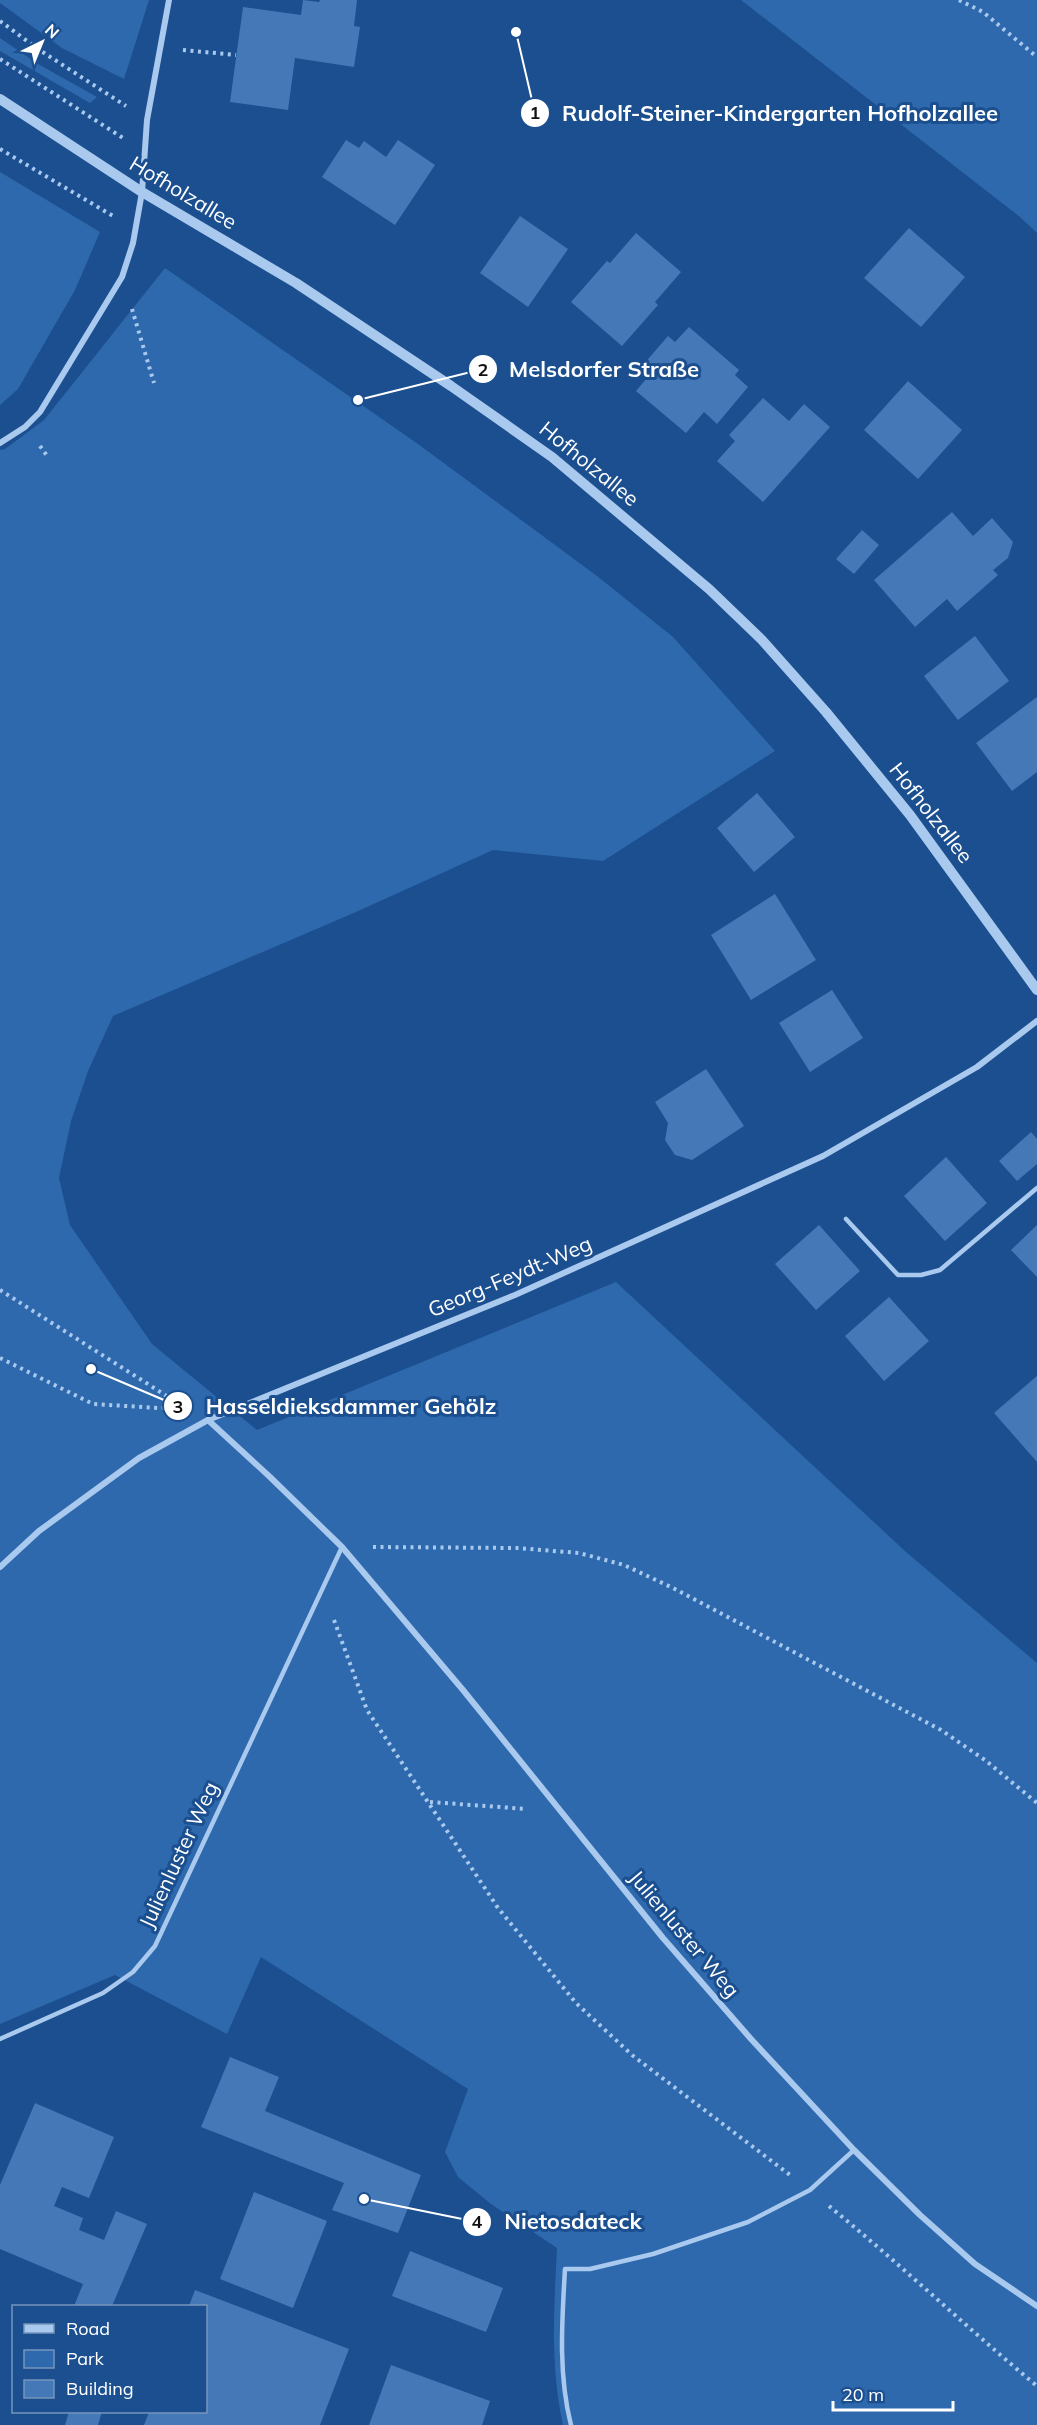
<svg xmlns="http://www.w3.org/2000/svg" width="1037" height="2425" font-family="Mulish,sans-serif">
<style>
.green{fill:#2e69ad}
.building{fill:#4478b7}
.lines{fill:none;stroke-linecap:round;stroke-linejoin:round}
.path{stroke:#a9c9ee;stroke-width:4;stroke-dasharray:3 4.5;stroke-linecap:butt}
.service{stroke:#a9c9ee;stroke-width:4.5}
.minor{stroke:#a9c9ee;stroke-width:6}
.tertiary{stroke:#a9c9ee;stroke-width:10}
.labels{text-anchor:middle;stroke-width:6;stroke-linejoin:round;paint-order:stroke}
.street-label{font-size:21px;fill:#fff;stroke:#1b4f8f}
.leader{fill:none;stroke:#fff;stroke-width:2}
.callout-dot{fill:#fff;stroke:#1b4f8f;stroke-width:2}
.mark-label{font-size:18px;text-anchor:middle;font-weight:bold;fill:#111}
.callout-label{font-size:22px;text-anchor:middle;font-weight:bold;fill:#fff;stroke:#1b4f8f;stroke-width:6;stroke-linejoin:round;paint-order:stroke}
</style>
<rect width="100%" height="100%" fill="#1b4f8f"/>
<g class="green">
<polygon points="0,0 149,0 124,79 62,48 0,3"/>
<polygon points="741,0 1037,0 1037,233 1020,217"/>
<polygon points="0,38 38,64 97,97 90,103 0,51"/>
<polygon points="0,172 100,232 75,290 18,389 0,405"/>
<path d="M165 268 418 444 597 576 673 637 775 751 603 861 493 850 356 912 113 1016 88 1071 71 1121 59 1178 70 1225 152 1344 257 1430 616 1282 906 1552 1037 1663V2425H563C550 2367 554 2307 557 2248L491 2204 458 2177 445 2152 468 2089 261 1957 227 2034 115 1975 0 2024V450L5 449 44 420Z"/>
</g>
<g class="building">
<polygon points="303,0 319,2 320,0 357,0 354,26 360,27 354,67 295,58 288,110 230,102 243,7 301,15"/>
<polygon points="346,140 359,148 364,141 386,157 398,140 435,165 395,225 322,177"/>
<polygon points="520,216 568,249 528,307 480,273"/>
<polygon points="909,228 965,277 921,327 864,278"/>
<polygon points="636,233 681,272 655,302 658,305 622,346 571,302 607,261 610,263"/>
<polygon points="689,327 739,370 735,375 748,387 717,424 704,412 686,433 636,391 652,372 643,365 668,336 675,342"/>
<polygon points="908,381 962,430 918,479 864,430"/>
<polygon points="763,398 789,421 804,404 830,427 763,502 717,461 735,441 729,435"/>
<polygon points="952,512 973,536 992,518 1013,542 1008,558 993,570 998,575 957,611 947,599 915,627 874,580"/>
<polygon points="862,530 879,545 854,574 836,559"/>
<polygon points="975,636 1009,681 958,720 924,676"/>
<polygon points="1037,697 1037,772 1012,791 976,743"/>
<polygon points="757,793 795,837 754,872 717,828"/>
<polygon points="775,894 816,960 751,1000 711,935"/>
<polygon points="832,990 863,1038 810,1072 779,1023"/>
<polygon points="706,1069 744,1126 692,1160 675,1155 665,1140 668,1123 655,1102"/>
<polygon points="1031,1132 1037,1139 1037,1164 1017,1181 999,1161"/>
<polygon points="946,1157 987,1203 945,1241 904,1196"/>
<polygon points="819,1225 860,1271 816,1310 775,1264"/>
<polygon points="1037,1225 1037,1277 1011,1250"/>
<polygon points="889,1297 929,1341 884,1381 845,1336"/>
<polygon points="1037,1376 1037,1462 994,1413"/>
<polygon points="230,2057 279,2077 265,2111 421,2175 398,2233 332,2210 344,2183 201,2127"/>
<polygon points="35,2103 114,2137 89,2198 62,2187 54,2206 83,2218 79,2230 104,2240 116,2211 147,2224 112,2306 74,2306 83,2284 0,2249 0,2185"/>
<polygon points="254,2192 327,2221 293,2308 220,2279"/>
<polygon points="410,2251 503,2288 486,2332 392,2296"/>
<polygon points="195,2290 349,2349 320,2425 144,2425 149,2412 206,2412 206,2306 189,2306"/>
<polygon points="391,2365 490,2401 482,2425 369,2425"/>
<polygon points="69,2412 102,2412 98,2425 65,2425"/>
</g>
<g class="lines">
<g class="path">
<polyline points="959,0 983,12 1037,57"/>
<polyline points="0,21 38,49 126,106"/>
<polyline points="183,50 236,55"/>
<polyline points="0,59 123,138"/>
<polyline points="0,149 113,216"/>
<polyline points="132,309 154,383"/>
<polyline points="40,446 48,457"/>
<polyline points="0,1290 184,1407"/>
<polyline points="0,1358 93,1404 159,1408 180,1407"/>
<polyline points="373,1547 517,1548 579,1553 624,1565 673,1588 941,1730 985,1760 1037,1803"/>
<polyline points="334,1620 367,1710 498,1908 576,2003 632,2055 790,2175"/>
<polyline points="430,1802 527,1809"/>
<path d="M829 2206C900 2264 966 2327 1037 2386"/>
</g>
<g class="service">
<polyline points="846,1219 898,1275 921,1275 940,1270 1037,1188"/>
<polyline points="0,2039 103,1993 133,1972 155,1946 342,1547"/>
<path d="M571 2425C558 2374 562 2321 565 2269H590L653 2254 748 2222 810 2190 854 2150"/>
</g>
<g class="minor">
<polyline points="0,443 25,427 40,412 122,277 133,243 142,192 147,120 169,0"/>
<polyline points="208,1420 270,1477 342,1547 463,1690 663,1938 751,2039 854,2150 920,2215 975,2264 1037,2306"/>
<polyline points="0,1567 39,1531 139,1458 208,1420 515,1295 823,1156 977,1067 1037,1021"/>
</g>
<polyline class="tertiary" points="0,99 142,192 296,283 451,386 552,457 709,589 762,640 826,712 910,815 1037,990"/>
</g>
<g class="labels">
<g class="street-label">
<text transform="translate(183 193) rotate(31)" y="7">Hofholzallee</text>
<text transform="translate(589 464) rotate(39)" y="7">Hofholzallee</text>
<text transform="translate(931 813) rotate(52)" y="7">Hofholzallee</text>
<text transform="translate(510 1277) rotate(-23)" y="7">Georg-Feydt-Weg</text>
<text transform="translate(179 1855) rotate(-65)" y="7">Julienluster Weg</text>
<text transform="translate(684 1934) rotate(50)" y="7">Julienluster Weg</text>
</g>
</g>
<path class="leader" d="M516 32L535 113M358 400L483 369M91 1369L178 1406M364 2199L477 2222"/>
<g class="callout-dot">
<circle cx="516" cy="32" r="6"/>
<circle cx="358" cy="400" r="6"/>
<circle cx="91" cy="1369" r="6"/>
<circle cx="364" cy="2199" r="6"/>
<circle cx="535" cy="113" r="15"/>
<circle cx="483" cy="369" r="15"/>
<circle cx="178" cy="1406" r="15"/>
<circle cx="477" cy="2222" r="15"/>
</g>
<g class="mark-label">
<text x="535" y="119">1</text>
<text x="483" y="376">2</text>
<text x="178" y="1413">3</text>
<text x="477" y="2228">4</text>
</g>
<g class="callout-label">
<text x="780" y="121">Rudolf-Steiner-Kindergarten Hofholzallee</text>
<text x="604" y="377">Melsdorfer Straße</text>
<text x="351" y="1414">Hasseldieksdammer Gehölz</text>
<text x="573" y="2229">Nietosdateck</text>
</g>
<rect x="12" y="2305" width="195" height="108" fill="#1b4f8f" stroke="#7695bc" stroke-width="1.5"/>
<rect x="24" y="2324" width="30" height="9" fill="#a9c9ee" stroke="#7695bc" stroke-width="1.5"/>
<text x="66" y="2335" font-size="18" fill="#ffffff">Road</text>
<rect x="24" y="2350" width="30" height="18" fill="#2e69ad" stroke="#7695bc" stroke-width="1.5"/>
<text x="66" y="2365" font-size="18" fill="#ffffff">Park</text>
<rect x="24" y="2380" width="30" height="18" fill="#4478b7" stroke="#7695bc" stroke-width="1.5"/>
<text x="66" y="2395" font-size="18" fill="#ffffff">Building</text>
<g transform="translate(42 42) rotate(43)" stroke="#1b4f8f" stroke-width="4.5" paint-order="stroke">
<path d="M0-4.5L10 22L0 15L-10 22Z" fill="#ffffff"/>
<text y="-9" font-size="16" font-weight="bold" text-anchor="middle" fill="#ffffff">N</text>
</g>
<path d="M833 2401v9h120v-9" fill="none" stroke="#ffffff" stroke-width="3"/>
<text x="842" y="2401" font-size="18" fill="#ffffff" stroke="#1b4f8f" stroke-width="4.5" paint-order="stroke">20 m</text>
</svg>
